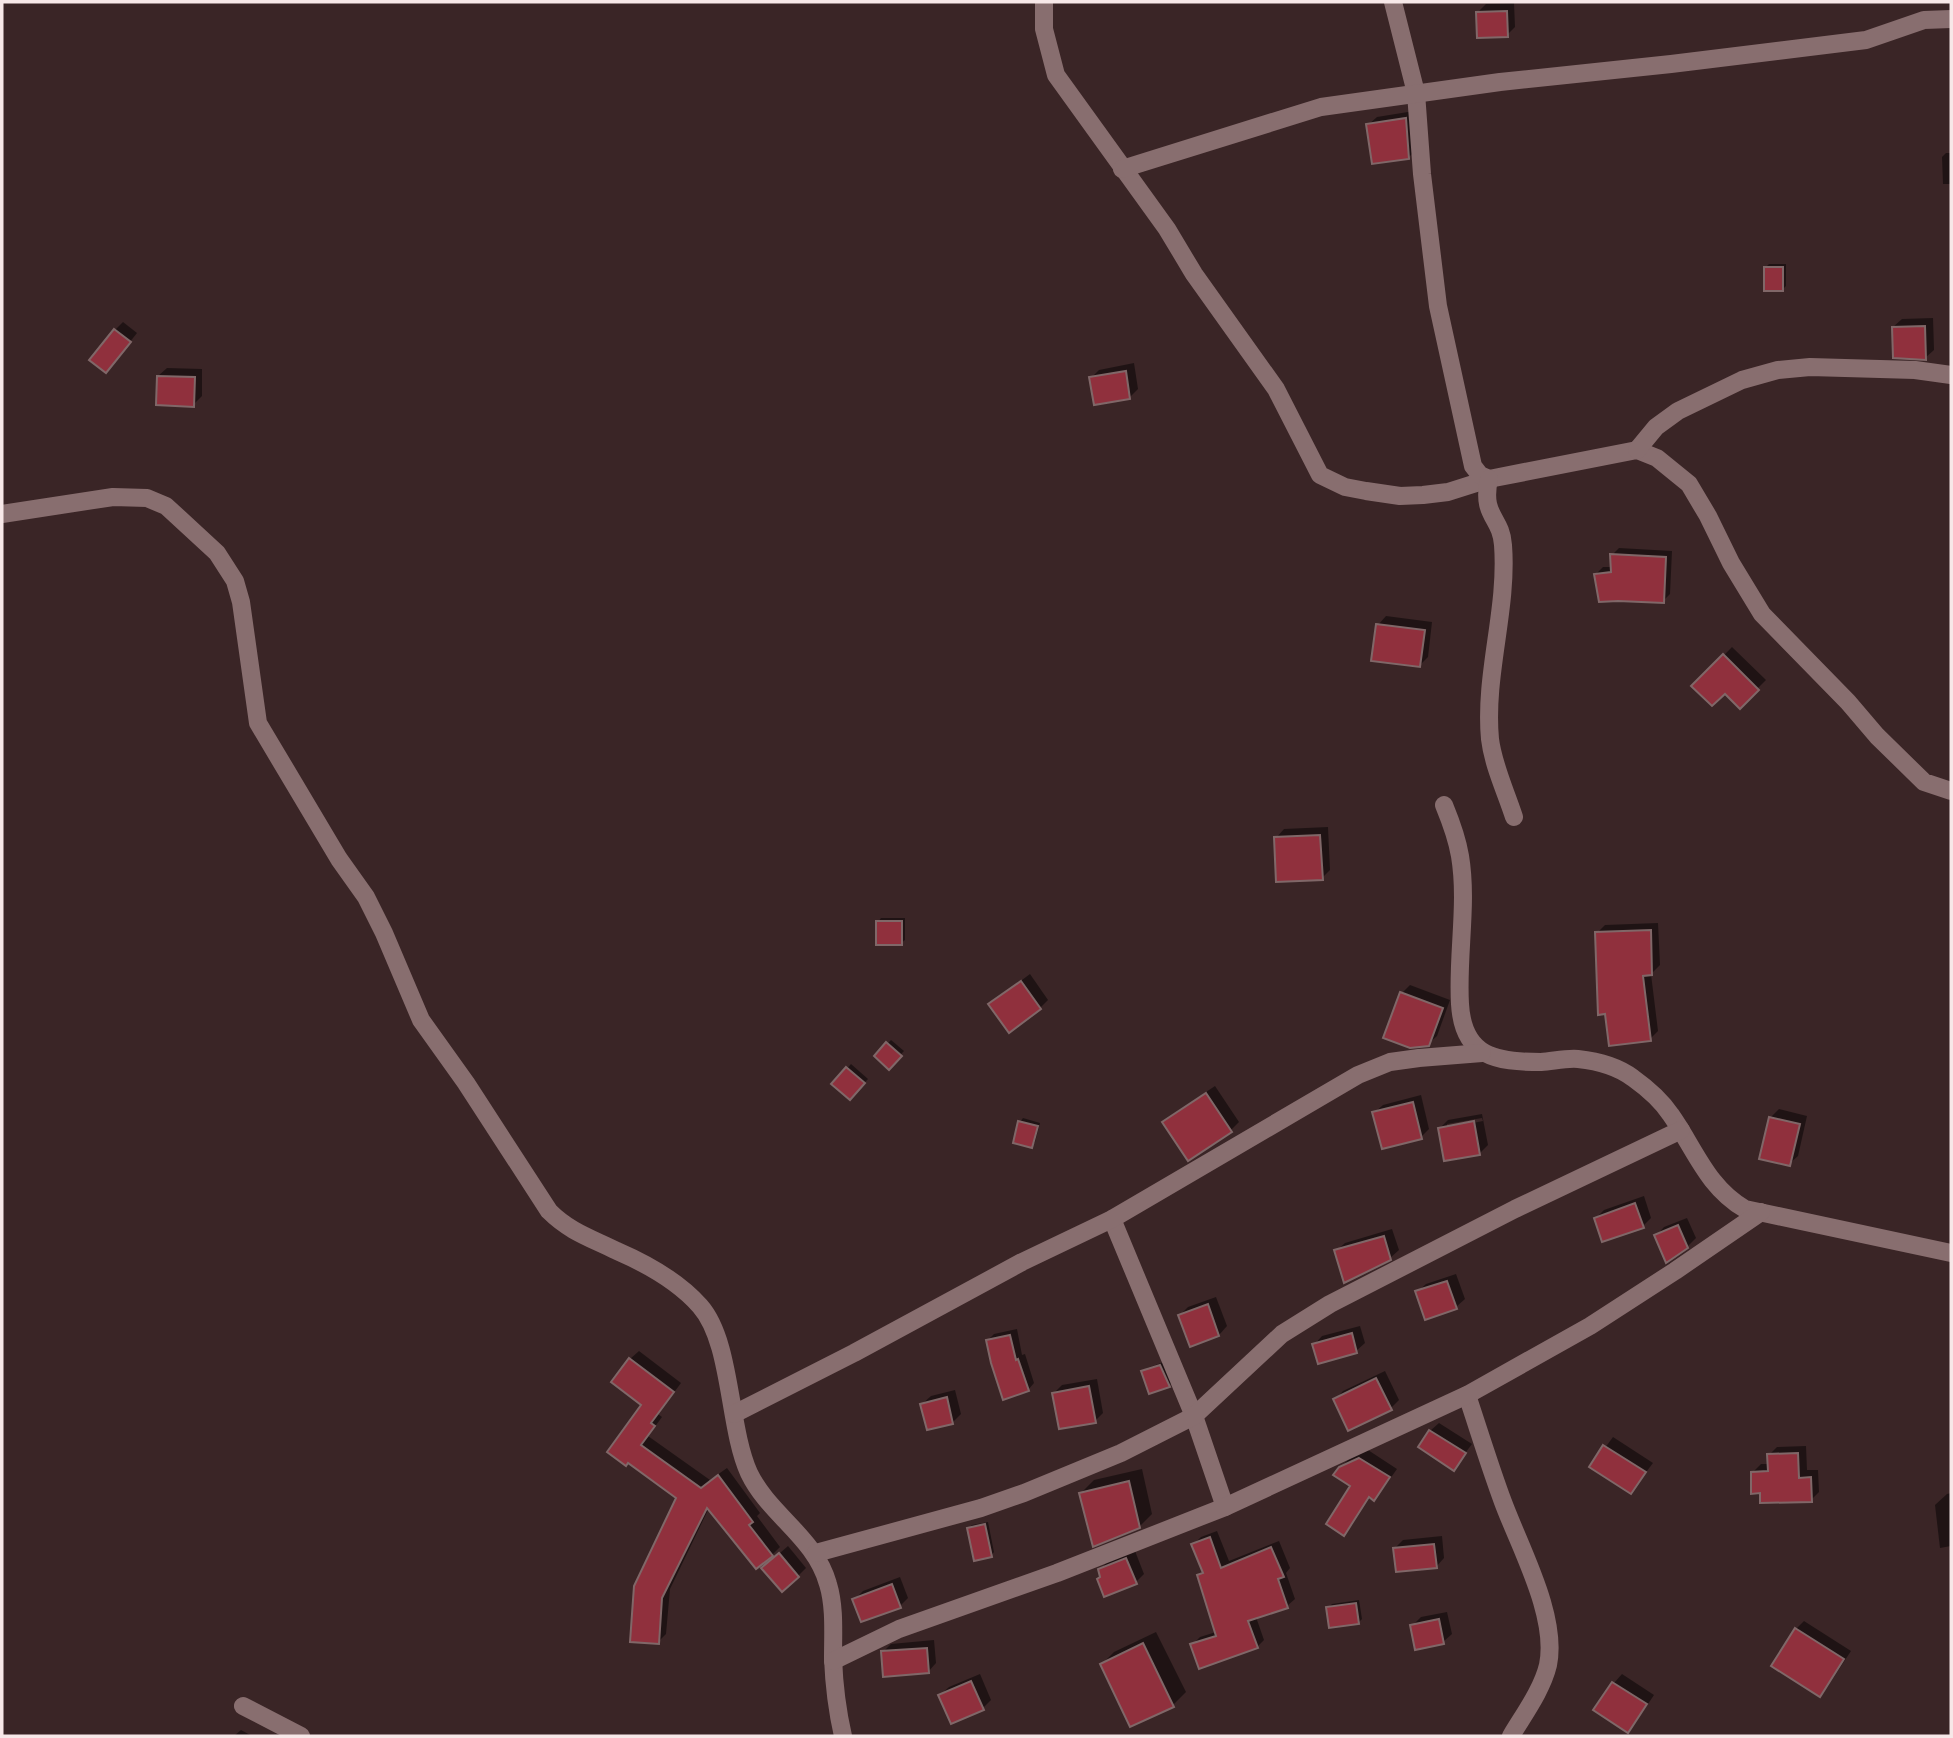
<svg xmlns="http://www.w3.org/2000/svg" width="1953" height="1738" font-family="'Zilla Slab',serif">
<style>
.shadow{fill:#0007;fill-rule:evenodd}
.building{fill:#90303d;stroke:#806768;stroke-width:2}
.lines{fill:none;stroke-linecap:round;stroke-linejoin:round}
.minor{stroke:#886e6f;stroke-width:18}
</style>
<rect width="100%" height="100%" fill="#3a2526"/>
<g class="shadow">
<polygon points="1514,3 1515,27 1507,35 1478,12 1486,4"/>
<polygon points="1414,111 1417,149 1409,157 1368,125 1377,117"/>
<polygon points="1946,153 1951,153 1951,184 1943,184 1942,157"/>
<polygon points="1769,264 1786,264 1786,286 1783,289 1765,268"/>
<polygon points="1933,318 1934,350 1925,358 1893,327 1902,319"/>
<polygon points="123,322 137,333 114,362 115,330"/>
<polygon points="1134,363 1138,389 1130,397 1091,378 1099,370"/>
<polygon points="167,368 202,369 202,396 193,405 158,376"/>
<polygon points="1619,548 1672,551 1670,594 1663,601 1596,574 1603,567 1612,567 1612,555"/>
<polygon points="1386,616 1432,622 1428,657 1419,666 1378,625"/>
<polygon points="1732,647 1766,680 1740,706 1725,691 1694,686"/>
<polygon points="1328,827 1330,870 1322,878 1276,838 1284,829"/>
<polygon points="881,918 905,918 905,940 901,943 878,922"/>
<polygon points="1658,923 1660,965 1651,974 1658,1031 1650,1039 1597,933 1605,925"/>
<polygon points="1030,974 1048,1000 1040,1008 990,1004"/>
<polygon points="1410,985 1450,1000 1437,1036 1428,1044 1402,993"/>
<polygon points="891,1040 904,1051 889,1067 876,1056"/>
<polygon points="851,1064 868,1079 850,1098 834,1084"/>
<polygon points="1215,1086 1239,1122 1231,1130 1164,1122 1173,1114"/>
<polygon points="1421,1095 1429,1129 1421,1137 1374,1113 1383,1105"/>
<polygon points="1779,1109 1807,1116 1798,1156 1789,1164 1771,1117"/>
<path d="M1482 1114 1488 1145 1480 1153 1440 1128 1448 1120ZM1482 1118 1483 1121 1447 1128V1124Z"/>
<polygon points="1023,1118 1040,1123 1035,1142 1032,1146 1020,1122"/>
<polygon points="1644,1196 1651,1218 1643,1226 1596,1218 1604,1210"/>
<polygon points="1687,1218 1696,1238 1687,1247 1656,1236 1664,1227"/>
<polygon points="1392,1229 1399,1250 1390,1258 1336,1251 1345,1243"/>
<polygon points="1456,1274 1465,1299 1456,1307 1417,1292 1426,1284"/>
<polygon points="1216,1297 1227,1326 1219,1335 1191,1345 1180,1315 1188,1307"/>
<polygon points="1360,1326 1365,1343 1356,1351 1314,1345 1322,1336"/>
<polygon points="1017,1329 1022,1355 1025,1354 1034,1383 1028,1390 988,1340 994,1334"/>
<polygon points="639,1351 681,1383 658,1414 662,1417 648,1436 710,1480 727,1468 760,1513 757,1516 780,1547 772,1555 709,1508 670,1589 666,1634 658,1642 632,1640 679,1498 628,1461 644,1405 630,1359"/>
<polygon points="1164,1362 1172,1382 1169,1386 1143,1372 1147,1368"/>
<polygon points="1385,1371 1399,1400 1391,1408 1335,1400 1343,1391"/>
<polygon points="1097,1379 1103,1413 1095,1421 1054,1393 1062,1385"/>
<polygon points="955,1390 961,1414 952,1423 922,1404 931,1396"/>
<polygon points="1951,1417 1951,1458 1950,1458"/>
<polygon points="1439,1423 1472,1444 1454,1468 1430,1431"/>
<polygon points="1613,1437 1653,1463 1631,1492 1591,1467"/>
<polygon points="1806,1446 1807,1470 1818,1470 1819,1492 1811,1500 1761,1492 1752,1473 1761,1464 1769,1464 1769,1455 1777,1447"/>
<polygon points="1368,1450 1397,1469 1382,1490 1374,1499 1371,1496 1352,1525 1344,1533 1353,1485 1340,1468 1349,1459"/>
<polygon points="1142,1469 1152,1514 1139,1527 1081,1493 1094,1480"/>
<polygon points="1951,1493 1951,1546 1940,1548 1935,1505 1947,1494"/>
<polygon points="988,1522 994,1552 991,1556 968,1529 972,1525"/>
<polygon points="1217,1531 1229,1561 1279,1541 1290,1568 1286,1573 1295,1599 1287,1606 1256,1617 1264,1640 1257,1647 1192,1645 1200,1637 1216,1632 1199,1575 1204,1570 1193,1545 1201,1537"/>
<polygon points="1442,1536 1444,1558 1436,1567 1395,1548 1403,1540"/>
<polygon points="788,1546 806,1568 798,1576 763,1568"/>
<polygon points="1135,1551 1144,1574 1136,1582 1101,1576 1100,1570 1108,1561"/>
<polygon points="900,1577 908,1598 900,1606 855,1599 863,1591"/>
<polygon points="1359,1600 1362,1619 1359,1622 1328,1608 1332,1604"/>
<polygon points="1447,1612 1452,1634 1443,1642 1412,1626 1421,1617"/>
<polygon points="1804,1621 1851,1651 1828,1686 1819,1695 1796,1629"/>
<polygon points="1156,1632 1186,1692 1173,1705 1102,1664 1114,1652"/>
<polygon points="934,1640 936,1663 928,1672 883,1652 891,1644"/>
<polygon points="980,1674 991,1700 983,1708 940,1695 949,1687"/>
<polygon points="1622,1674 1654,1695 1636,1722 1628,1730 1596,1710 1614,1683"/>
<polygon points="241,1730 252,1736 234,1736"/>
</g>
<g class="building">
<polygon points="1507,11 1508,37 1477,38 1476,12"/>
<polygon points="1406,118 1409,159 1372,164 1366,124"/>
<rect x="1764" y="267" width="19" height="24"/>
<polygon points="1925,326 1926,360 1893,358 1892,327"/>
<polygon points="114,329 131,342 106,373 89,360"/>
<polygon points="1126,371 1130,399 1094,405 1089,377"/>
<polygon points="157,376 195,377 194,407 156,405"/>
<polygon points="1610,554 1666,557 1664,603 1618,601 1599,602 1594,574 1611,572"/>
<polygon points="1376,624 1425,630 1420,667 1371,661"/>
<polygon points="1723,654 1759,690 1740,709 1725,694 1712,706 1691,686"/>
<polygon points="1320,835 1323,880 1276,882 1274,837"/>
<rect x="876" y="921" width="26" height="24"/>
<polygon points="1651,930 1652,975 1643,976 1651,1041 1609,1046 1605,1014 1598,1015 1595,932"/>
<polygon points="1021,981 1041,1009 1009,1033 988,1004"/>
<polygon points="1400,992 1443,1008 1429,1046 1410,1048 1383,1038"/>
<polygon points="886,1042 902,1056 889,1070 874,1056"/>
<polygon points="846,1067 865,1083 850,1100 831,1084"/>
<polygon points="1206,1093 1232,1132 1188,1161 1162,1122"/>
<polygon points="1413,1102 1422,1139 1382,1149 1372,1112"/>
<polygon points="1769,1117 1800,1124 1790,1166 1759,1159"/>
<polygon points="1018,1121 1038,1126 1032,1148 1013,1143"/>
<polygon points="1474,1121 1480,1155 1444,1161 1438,1128"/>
<polygon points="1635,1203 1644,1228 1602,1242 1594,1218"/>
<polygon points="1678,1225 1688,1248 1666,1263 1654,1235"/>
<polygon points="1384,1236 1391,1260 1344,1283 1334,1250"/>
<polygon points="1447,1281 1457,1309 1425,1320 1415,1291"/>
<polygon points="1208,1304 1219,1336 1190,1347 1178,1315"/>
<polygon points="1352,1333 1357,1353 1318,1364 1312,1344"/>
<polygon points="1010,1335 1016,1360 1018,1359 1029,1391 1003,1400 991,1363 986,1340"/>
<polygon points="629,1358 674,1392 651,1423 655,1426 641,1445 701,1488 718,1475 753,1522 749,1525 773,1556 756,1569 707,1508 662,1598 659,1644 630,1642 634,1586 676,1498 628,1463 626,1466 607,1452 641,1405 611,1382"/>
<polygon points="1160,1365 1170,1387 1149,1394 1141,1371"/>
<polygon points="1376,1378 1392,1410 1348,1431 1333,1399"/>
<polygon points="1089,1386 1096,1423 1059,1429 1052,1393"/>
<polygon points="947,1397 953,1424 927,1430 920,1404"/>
<polygon points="1429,1430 1466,1453 1454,1471 1418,1447"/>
<polygon points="1603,1445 1646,1472 1631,1494 1589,1467"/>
<polygon points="1798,1453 1799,1478 1811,1477 1812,1502 1760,1503 1760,1493 1751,1494 1751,1472 1768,1471 1767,1454"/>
<polygon points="1359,1458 1390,1477 1374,1501 1369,1497 1344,1536 1326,1524 1350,1486 1333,1475 1339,1467"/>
<polygon points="1129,1481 1140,1528 1093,1547 1079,1493"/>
<polygon points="985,1524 992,1557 974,1561 967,1528"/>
<polygon points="1210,1537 1221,1568 1271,1547 1284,1577 1278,1579 1288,1608 1248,1621 1258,1648 1199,1669 1190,1644 1216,1636 1197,1575 1203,1573 1191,1544"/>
<polygon points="1434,1544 1437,1568 1396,1572 1393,1548"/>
<polygon points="779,1553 799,1577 782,1592 761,1568"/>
<polygon points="1126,1558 1137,1584 1104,1597 1097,1579 1100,1577 1098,1569"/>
<polygon points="892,1584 901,1608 861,1622 852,1599"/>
<polygon points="1356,1603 1359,1624 1329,1628 1326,1607"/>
<polygon points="1439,1619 1444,1644 1415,1650 1410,1625"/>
<polygon points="1795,1628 1844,1659 1820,1697 1771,1666"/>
<polygon points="1143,1643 1174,1707 1130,1727 1100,1664"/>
<polygon points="927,1648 929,1673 883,1677 881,1651"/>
<polygon points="971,1681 984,1710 951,1724 938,1695"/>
<polygon points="1612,1682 1647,1704 1628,1733 1593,1710"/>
</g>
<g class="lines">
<g class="minor">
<polyline points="1044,2 1044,29 1056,75 1167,229 1194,274 1276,389 1320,475 1345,487 1366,491 1400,496 1423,495 1448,492 1489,479 1637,450 1657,458 1689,484 1708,516 1731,563 1762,614 1848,702 1877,736 1924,782 1951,791"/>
<polyline points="1393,2 1416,93 1422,174 1438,306 1473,466 1480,475 1489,479"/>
<polyline points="1122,169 1321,107 1500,82 1671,64 1866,40 1924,20 1951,19"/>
<polyline points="1637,450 1656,427 1678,411 1742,380 1778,370 1810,367 1915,370 1951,375"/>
<path d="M1489 479C1481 517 1501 516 1503 545 1508 610 1484 674 1490 739 1493 765 1506 792 1514 817"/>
<path d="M2 514 113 497 147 498 166 506 217 553 235 581 241 602 258 723 339 859 366 897 384 933 421 1020 466 1083 549 1211C570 1232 591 1238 617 1251 647 1264 678 1281 700 1306 732 1342 728 1427 749 1473 769 1515 815 1537 828 1584 835 1607 833 1633 833 1658 834 1684 837 1710 843 1736"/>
<path d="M1444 805C1451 822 1457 838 1460 856 1468 904 1457 955 1460 1004 1463 1057 1496 1062 1541 1062 1554 1061 1566 1058 1578 1059 1597 1061 1617 1066 1633 1078 1647 1088 1661 1100 1671 1115 1695 1149 1707 1187 1745 1209L1951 1253"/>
<polyline points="1112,1219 1194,1416 1225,1507"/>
<path d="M1467 1395C1479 1431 1490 1467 1503 1502 1520 1548 1558 1616 1548 1665 1542 1690 1524 1714 1511 1736"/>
<polyline points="734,1414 854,1353 1022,1262 1112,1219 1358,1075 1390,1062 1419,1058 1482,1053"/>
<polyline points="816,1553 981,1508 1024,1493 1121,1453 1194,1416 1282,1334 1330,1304 1515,1209 1681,1130"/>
<polyline points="833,1661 899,1629 1057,1573 1225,1507 1467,1395 1590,1326 1675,1271 1761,1212"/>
<polyline points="243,1706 301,1736"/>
</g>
</g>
<rect width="1953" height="1738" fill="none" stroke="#f7e8e8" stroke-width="7"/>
</svg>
